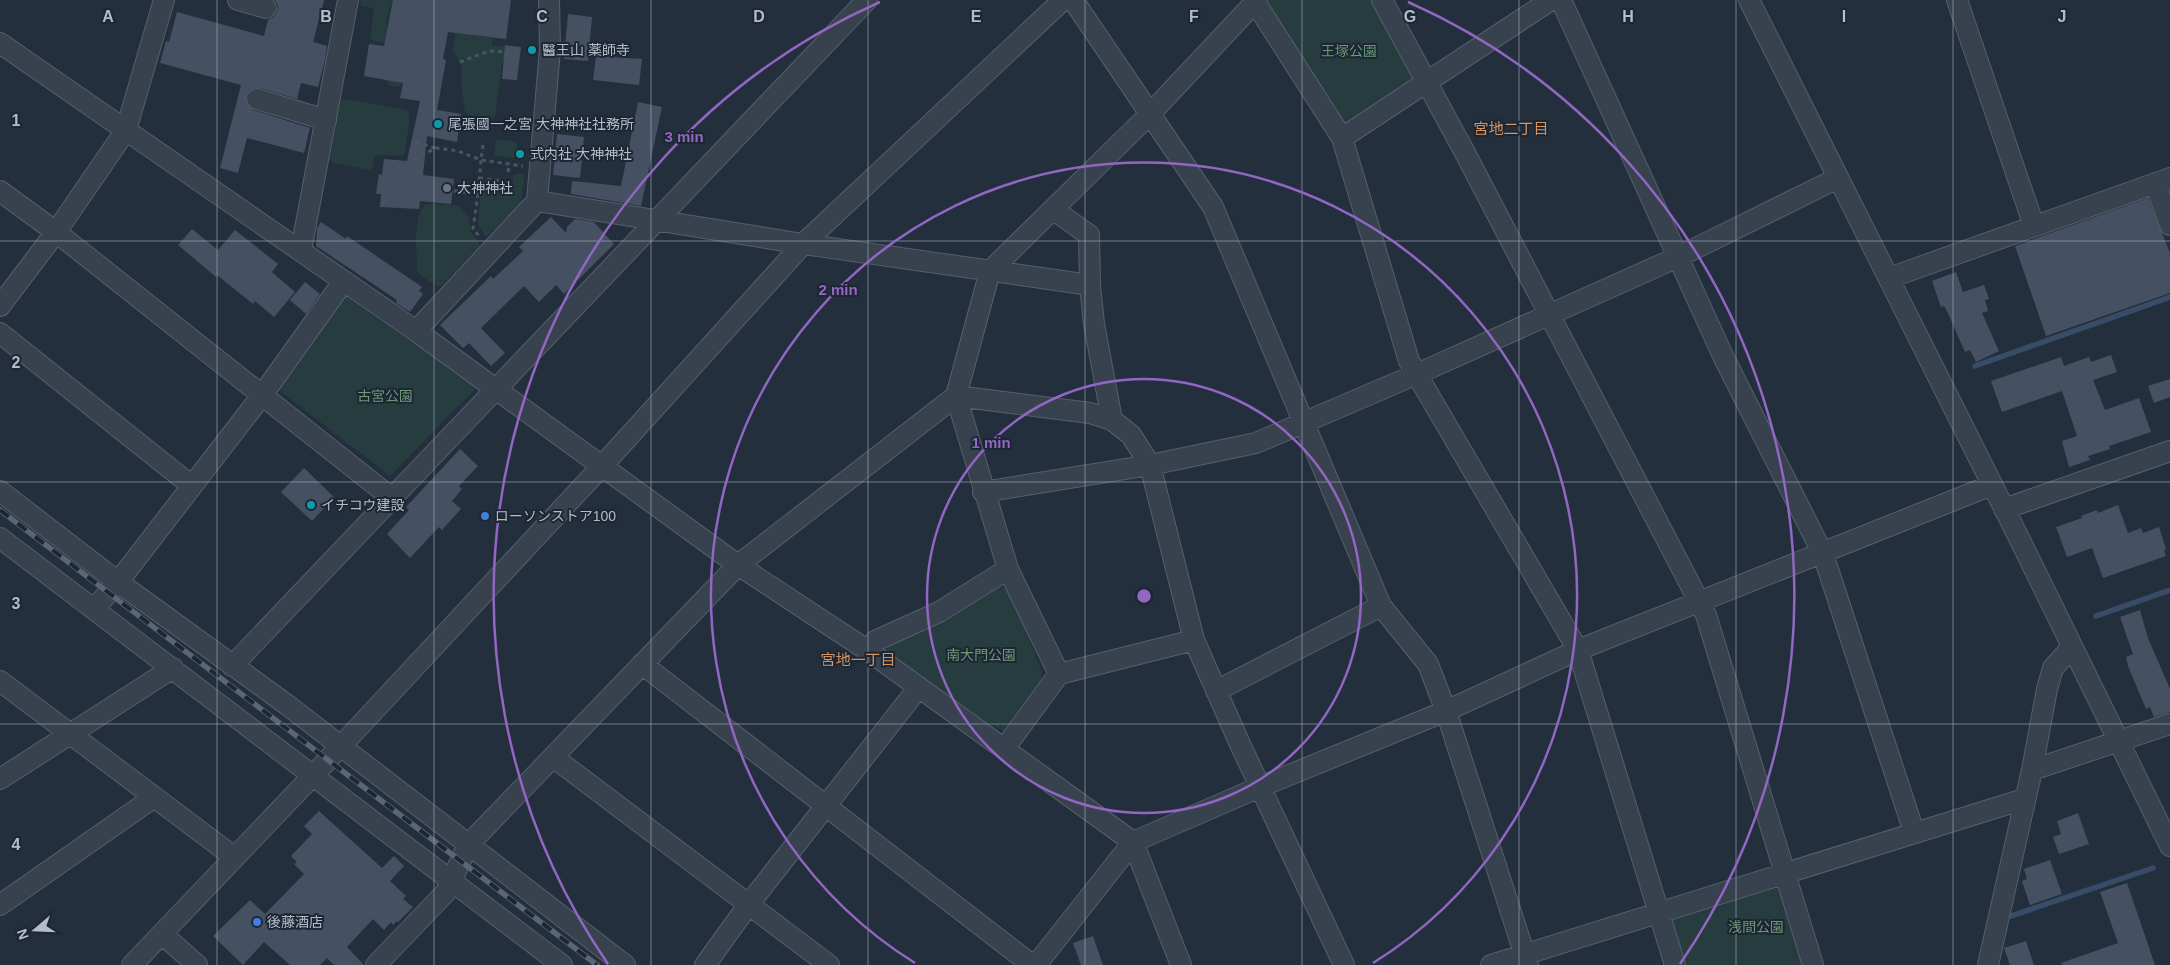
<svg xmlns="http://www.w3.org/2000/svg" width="2170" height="965" font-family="Helvetica,'Noto Sans JP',sans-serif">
<rect width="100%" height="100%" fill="#242f3e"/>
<path fill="#263c3f" d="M359 0H405L402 6 390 5 386 24 388 28 407 31 402 83 398 87 390 86 387 82 393 49 391 45 374 41 370 37 374 10 373 8 362 6Z
M1263 0H1376L1420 80 1343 130Z
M457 17 473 19 471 35 492 38V45L519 48 517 63 502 62 495 118 468 115 465 112 461 82 462 67 453 51Z
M346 99 407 110 410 116 405 152 401 156 375 155 373 166 370 170 333 163 330 159 339 102Z
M499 139 517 142V156L514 158 496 156 494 153 496 141Z
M514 174H523L524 178 521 204 486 237 478 225 481 182 483 181 512 186Z
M426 204 458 205 469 218 471 232 478 241 480 246 441 286 437 287 418 273 417 270C417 254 412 213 426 204Z
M344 295 477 387 390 476 275 387Z
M1001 587 1011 590 1042 673 1041 680 1003 731 986 722 887 651V643L993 589Z
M1782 880 1807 965H1680L1665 916Z"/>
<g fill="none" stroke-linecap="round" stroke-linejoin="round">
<path stroke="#394c67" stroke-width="5.5" d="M1975 366 2170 297
M2096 616 2170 590
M2011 916 2153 868"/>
</g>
<path fill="#455162" d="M275 0H324L313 42 327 46 325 60 318 87 301 83 297 99 260 88H254L249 91 246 96V102L253 110 310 128 304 153 247 138 238 173 220 168 241 85 160 63 166 41 169 42 177 12 264 36 268 20 274 17 277 12 278 6Z
M393 0H511L506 39 448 32 443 59 446 60 437 110 461 114 457 142 427 136 423 175 454 179 451 204 420 201 419 209 380 207 381 194H376L379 174 382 175 384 159 407 161 420 101 400 98 403 83 364 76 369 44 384 46Z
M568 14 592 17 588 61 564 59Z
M505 45 521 47 517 80 502 79Z
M596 56 642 59 639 85 593 80Z
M638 102 662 107 641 206 571 194 572 181 621 186Z
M557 134 584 137 580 178 553 175Z
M2148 198 2170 253V293L2046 336 2015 246Z
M551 217 566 233 567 227 575 219 594 222 614 244 564 294 556 285 539 302 524 286 481 328 505 353 491 366 469 343 463 348 440 325 491 276 493 279 523 251 519 247Z
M321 222 346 239 347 236 422 287 419 291 423 294 410 312 396 303 397 300 316 246 317 228Z
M192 229 218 250 235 230 278 264 272 272 295 292 274 317 255 301 253 304 217 275 216 277 178 245Z
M1956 272 1963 292 1984 285 1989 299 1985 300 1988 311 1982 313 1999 351 1976 362 1970 350 1965 352 1947 311 1944 306 1941 307 1932 281Z
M305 282 320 294 306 314 290 300Z
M2111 355 2117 372 2093 380 2105 410 2139 398 2151 432 2109 446 2110 449 2088 456 2090 460 2069 467 2062 441 2077 436 2062 391 2002 412 1991 381 2061 357 2064 366 2089 357 2091 362Z
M2170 379V397L2154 403 2148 386Z
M460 449 478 466 459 486 462 489 452 501 461 509 442 530 439 527 410 558 387 534 409 510 406 507Z
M304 468 334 497 312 521 281 492Z
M2118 505 2128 533 2141 528 2143 533 2159 527 2166 549 2164 550 2166 556 2103 578 2092 548 2067 557 2056 527 2082 518 2081 516 2097 510 2098 513Z
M2140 610 2148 638 2170 689V712L2154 717 2150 707 2146 709 2128 666 2126 657 2133 654 2120 617Z
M319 811 382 868 394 856 404 866 390 881 406 896 403 899 413 907 398 922 397 921 393 925 391 922 384 930 373 919 347 947 364 965H334L327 958 320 965H290L264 942 243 965 213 936 250 900 265 914 304 874 294 864 297 862 291 856 312 834 304 826Z
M2078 813 2089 844 2059 854 2053 837 2061 834 2057 821Z
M2050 860 2062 894 2030 905 2022 881 2027 879 2024 869Z
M2127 883 2155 965H2062L2061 963 2118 943 2100 892Z
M1093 936 1103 965H1081L1073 943Z
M2026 941 2034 965H2010L2004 948Z"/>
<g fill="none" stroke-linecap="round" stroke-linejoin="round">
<defs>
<path id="minor" d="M238 0 266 8
M1073 0 1213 207 1381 606 1428 664 1446 711 1528 965
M1382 0 1464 151 1706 615 1813 965
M1561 0 1723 356 1823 554 1914 832
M1749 0 2022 544 2170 846
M1957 0 2034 226
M1255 2 1342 138 1409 361 1578 650 1675 965
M0 43 416 331 738 565 870 652 1133 842 1260 787 1446 711 1578 650 1992 485
M257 99 326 120
M1342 138 1551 0
M2155 183 2170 225
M0 191 56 232 393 499
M537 201 803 244 1090 285
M1054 210 1089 235 1090 285 1094 324 1112 420
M301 250 348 0
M1889 278 2170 178
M0 306 56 232 126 130 164 0
M416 331 537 201 550 49 549 0
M0 333 192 486
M0 491 118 582 286 704 625 965
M983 492 1150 465 1256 443 1417 374 1678 257 1838 178
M2004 509 2170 451
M0 538 562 965
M94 609 118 582 263 394 343 282
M870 652 875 641 939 612 1008 569
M642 664 1032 965
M232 666 867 0
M1059 674 1008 569 956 396 1090 413 1112 420 1131 435 1150 465 1194 640 1239 742 1344 965
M0 681 234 857
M1216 691 1381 606
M1004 749 1059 674 1194 640
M553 757 829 965
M2032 770 2170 724
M0 779 173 668
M0 905 153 798
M162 934 197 965
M132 965 341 746 602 466 803 244 1063 0
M376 965 446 892 468 845 738 565 956 396 990 271 1150 114 1257 0
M705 965 749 904 919 687
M1036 965 1133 842 1181 965
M1491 965 2024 799
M1988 965 2032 770 2047 689 2053 668 2072 647"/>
</defs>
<use href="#minor" stroke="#565f6c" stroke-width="22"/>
<path stroke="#44595c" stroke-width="3" stroke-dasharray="4 4" stroke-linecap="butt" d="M460 62 489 51 520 53
M416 142 435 148
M483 145 481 160 523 166
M414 159 436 148 458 151 481 160 478 194
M508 172 509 164
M479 178 502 181
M454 191 478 194 473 229 480 237"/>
<use href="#minor" stroke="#38414e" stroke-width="20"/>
<defs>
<path id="rail" d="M0 510 597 965"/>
</defs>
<use href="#rail" stroke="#5a6575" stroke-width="5.5"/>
<use href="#rail" stroke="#1d2633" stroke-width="4" stroke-dasharray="11" stroke-linecap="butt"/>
</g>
<path fill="none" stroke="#b4bcc9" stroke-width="1" stroke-opacity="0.55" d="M217 0V965M434 0V965M651 0V965M868 0V965M1085 0V965M1302 0V965M1519 0V965M1736 0V965M1953 0V965M0 241H2170M0 482H2170M0 724H2170"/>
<g fill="none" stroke="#9266c3" stroke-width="2.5">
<circle cx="1144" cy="596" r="217"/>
<path d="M915 963A433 433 0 1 1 1373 963"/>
<path d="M608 964A650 650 0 0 1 880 2M1408 2A650 650 0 0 1 1680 964"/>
</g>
<g fill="#0f9aa8" stroke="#1d2633" stroke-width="2">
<circle cx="532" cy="50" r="5"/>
<circle cx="438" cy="124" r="5"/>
<circle cx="520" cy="154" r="5"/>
<circle cx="311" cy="505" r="5"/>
</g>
<circle fill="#6b7280" stroke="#1d2633" stroke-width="2" cx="447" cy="188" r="5"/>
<g fill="#3f7fe0" stroke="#1d2633" stroke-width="2">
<circle cx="485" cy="516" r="5"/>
<circle cx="257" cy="922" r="5"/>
</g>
<g text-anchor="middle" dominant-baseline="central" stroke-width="4" stroke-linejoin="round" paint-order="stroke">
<g font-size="14" fill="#b4bcc9" stroke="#1d2633" text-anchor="start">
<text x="542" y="50">醫王山 薬師寺</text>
<text x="448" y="124">尾張國一之宮 大神神社社務所</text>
<text x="530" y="154">式内社 大神神社</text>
<text x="457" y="188">大神神社</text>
<text x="321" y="505">イチコウ建設</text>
<text x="495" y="516">ローソンストア100</text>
<text x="267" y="922">後藤酒店</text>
</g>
<g font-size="14" fill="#6b9a76" stroke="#1d2633">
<text x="1349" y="51">王塚公園</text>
<text x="385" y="396">古宮公園</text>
<text x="981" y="655">南大門公園</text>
<text x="1756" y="927">浅間公園</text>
</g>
<g font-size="15" fill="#d59563" stroke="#1d2633">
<text x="1511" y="128">宮地二丁目</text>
<text x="858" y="659">宮地一丁目</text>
</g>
</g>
<g font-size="16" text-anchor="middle" font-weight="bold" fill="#b4bcc9" stroke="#1d2633" stroke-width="4" stroke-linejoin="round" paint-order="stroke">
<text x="108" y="22">A</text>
<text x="326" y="22">B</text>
<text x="542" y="22">C</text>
<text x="759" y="22">D</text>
<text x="976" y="22">E</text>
<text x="1194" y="22">F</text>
<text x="1410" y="22">G</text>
<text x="1628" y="22">H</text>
<text x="1844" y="22">I</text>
<text x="2062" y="22">J</text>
<text x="16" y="126">1</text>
<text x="16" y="368">2</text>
<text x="16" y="609">3</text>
<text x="16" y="850">4</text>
</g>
<circle cx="1144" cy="596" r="8" fill="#9266c3" stroke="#1d2633" stroke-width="2.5"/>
<g font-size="15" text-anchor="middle" font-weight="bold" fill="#9266c3" stroke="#1d2633" stroke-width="4" stroke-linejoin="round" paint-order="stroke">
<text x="684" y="142">3 min</text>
<text x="838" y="295">2 min</text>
<text x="991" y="448">1 min</text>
</g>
<g transform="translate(35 930) rotate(251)" stroke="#1d2633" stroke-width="4" paint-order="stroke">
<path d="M0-4L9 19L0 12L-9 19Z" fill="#b4bcc9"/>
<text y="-8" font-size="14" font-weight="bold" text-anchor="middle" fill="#b4bcc9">N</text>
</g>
</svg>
